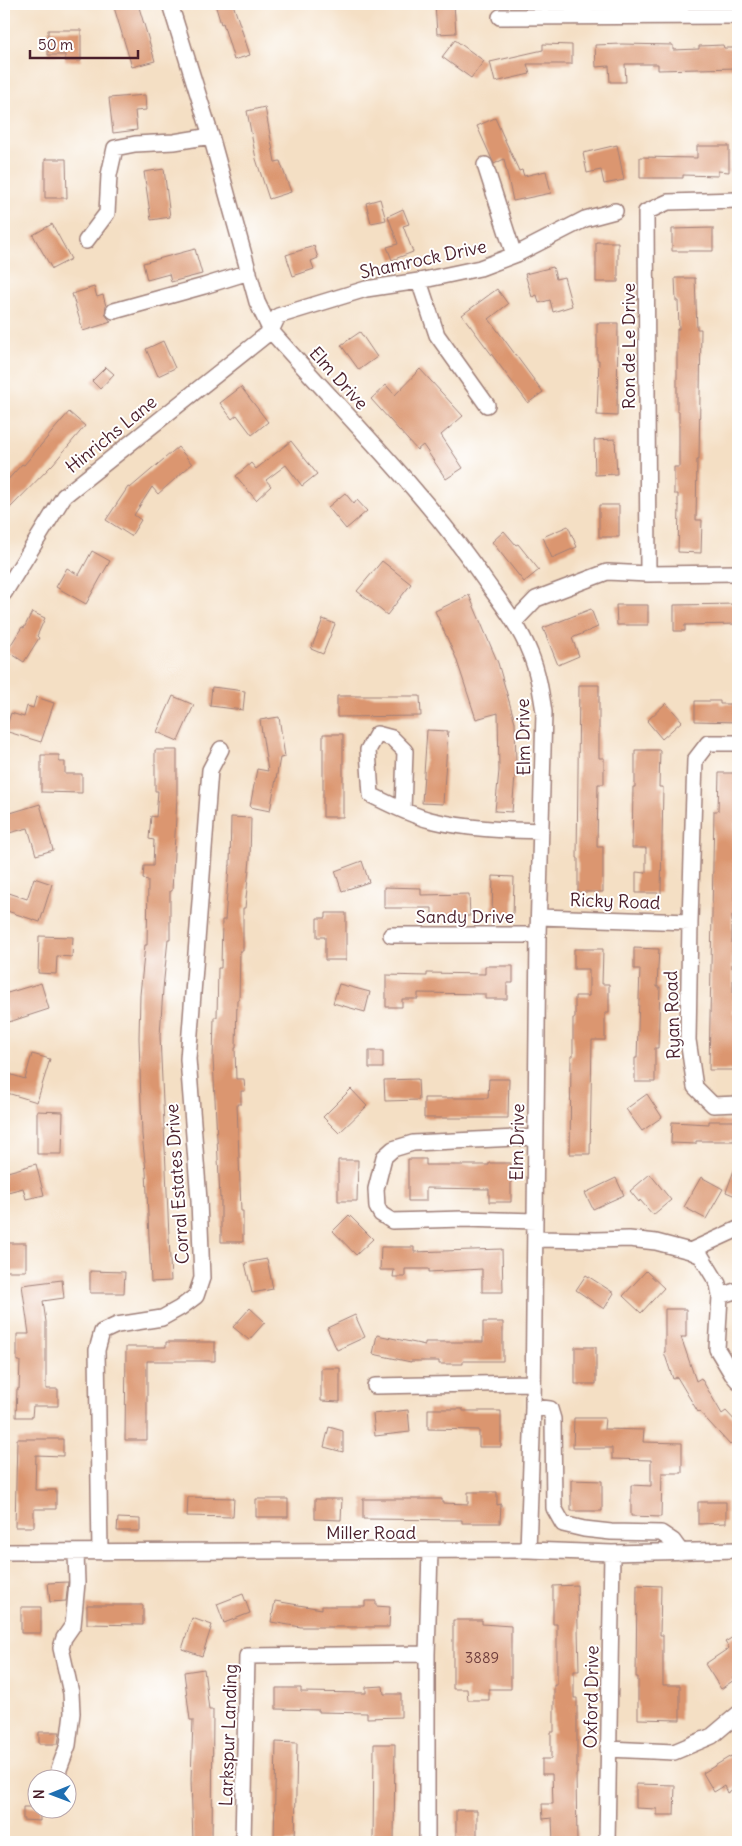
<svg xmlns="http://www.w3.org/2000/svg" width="742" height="1846" font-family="Delius,sans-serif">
<rect width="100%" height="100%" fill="#fff"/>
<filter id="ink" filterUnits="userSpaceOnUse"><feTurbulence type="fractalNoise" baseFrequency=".02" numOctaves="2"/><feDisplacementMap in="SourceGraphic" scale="10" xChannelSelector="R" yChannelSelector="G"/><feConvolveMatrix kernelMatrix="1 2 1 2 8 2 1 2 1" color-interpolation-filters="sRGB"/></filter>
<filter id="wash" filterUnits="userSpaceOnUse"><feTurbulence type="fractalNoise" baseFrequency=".0096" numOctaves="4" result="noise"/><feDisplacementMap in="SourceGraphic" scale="20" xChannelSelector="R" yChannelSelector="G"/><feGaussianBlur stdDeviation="1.12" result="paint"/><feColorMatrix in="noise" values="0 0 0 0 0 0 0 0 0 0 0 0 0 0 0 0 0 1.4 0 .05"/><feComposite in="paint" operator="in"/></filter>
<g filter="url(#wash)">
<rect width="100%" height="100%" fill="#f4dfc4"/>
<g id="blocks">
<path fill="#db9670" d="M113 4H138L155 61 132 67Z
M215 4H233L250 55 234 60 223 23 221 24Z
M435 4H454L456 33 437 34Z
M48 30H81V61H65V55H48Z
M455 40 484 61 471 78 442 57Z
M543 44 572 45V64H527L530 74 495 82 490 62 543 50Z
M622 44 673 45V50L699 49V46L723 45 724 48H738V68L658 70V64H625L626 82H610L609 66 596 67 595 45Z
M145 95 146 110 135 111 137 130 113 133 109 98Z
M265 107 275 162 280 161 291 192 269 199 256 159 247 111Z
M495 118 519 171 522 170 524 176 546 171 551 193 513 201 504 159 494 164 477 126Z
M617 145 624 180 604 184 601 170 587 173 583 153Z
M697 146H729V172L718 171V176L683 175V178H640V157L697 158Z
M45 159H66L67 198H45Z
M164 169 170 217 151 220 144 172Z
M380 199 386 220 371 223 366 203Z
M403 209 409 224 403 226 413 252 392 260 387 247 398 244 388 216Z
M52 224 71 259 52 269 33 235Z
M713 228V251H672V229Z
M596 242H618V282H596Z
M314 246 318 258 311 261 314 269 293 276 286 255Z
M195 249 202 274 171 282 169 274 147 280 143 263Z
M553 267 556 279 564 277 572 306 553 312 550 300 539 303 537 295 532 297 525 274Z
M675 278H695L697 329H701L699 460H697L696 520H702L701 553 678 552 679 506H678V494H674V467H679V411H677V329H679L678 301H676Z
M94 287 97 297 103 295 106 306 105 314 111 322 83 331 72 294Z
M497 289 508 304 489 319 543 392 528 403 462 315Z
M597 323H618L617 416 597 415 599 360H597Z
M360 332 377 357 359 370 341 345Z
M163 341 175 368 158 376 146 349Z
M106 367 114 374 100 389 92 381Z
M420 369 463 416 441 435 463 468 446 479 423 445 417 450 371 399 386 385 395 395Z
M241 387 268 422 252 435 237 415 232 419 220 403Z
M69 412 85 426 53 464 10 508 4 502V484L22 464 24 465Z
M615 439 617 474 595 475 594 440Z
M291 441 317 474 302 486 286 465 266 480 271 486 256 500 236 476 251 463 256 469Z
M178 447 192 464 158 494 152 487 134 515 141 520 131 536 106 520 128 487 130 488Z
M345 493 354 504 357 500 367 511 346 529 328 507Z
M599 505H619V537H599Z
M568 526 577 547 552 558 543 537Z
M504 531 516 545 518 544 539 570 524 582 492 542Z
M92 551 110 561 86 604 56 587 67 568 79 575Z
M382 561 411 584 387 615 357 591Z
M469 595 498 663 515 722 516 764 512 812 495 811 499 771 498 713 476 719 456 658 435 611Z
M738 604V624L685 625V631H674V605Z
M616 605H648V625H617Z
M591 609 598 627 572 638 579 656 558 665 543 628Z
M32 612 45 618 37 636 39 638 24 662 7 651 22 627 24 628Z
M323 619 335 624 323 654 311 649Z
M579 685H599V758H604V784H598L597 847H603V892H578V858H577Z
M212 687 245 691 243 710 210 706Z
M173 696 194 705 178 741 157 732Z
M337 696H420L421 716 337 717Z
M36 697 54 703 41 742 5 731 11 713 24 717 27 706 33 708Z
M695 701H720V704H738V722L695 721Z
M666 703 682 721 662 739 647 721Z
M279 717 285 757 280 758 270 811 250 807 257 769 268 771 260 720Z
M427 730 448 731 443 804 422 803Z
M323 734H343V817H323Z
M155 750H177V797L172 891H170V939H168L163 989 160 1036 171 1281 151 1282 146 1171 142 1135 139 1038 140 995 145 945H147L148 880 143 879 144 866H153L154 840 149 839 151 816 156 817 158 791H155Z
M635 750H660L659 787H663L661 893H636V872L646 873V848H632L633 787H635Z
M41 755H59V762H65V774H82V793L41 792Z
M719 773H738V822H735L734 900H738V915H732V968H733V1013H738V1070H709L714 811H718Z
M40 804 53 850 36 855 28 828 9 833 4 815Z
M231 817 251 818 250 859 245 908H243V951H240L239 1000H237L236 1048H235L236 1079H244L245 1091H241V1104H237L241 1211H243V1242H221V1197L220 1198 213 1059 214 1017H217L218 968H221L222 920H225L229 866H230Z
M362 861 369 882 342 891 335 871Z
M493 876 514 877 513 916H492Z
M34 878 52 884 40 922 4 910 9 893 27 899Z
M384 887 421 888V895L469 894 470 916H432V908H384Z
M326 913H346V960H325V937H317V918H326Z
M39 936 73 937 72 957 57 956 56 974 38 973Z
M634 948 659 949 657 987H660L658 1048H655V1082H635V1058H637L640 969H634Z
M574 949H603L602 984H609V1013H605V1040H592L590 1154H570L571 1056H573V1018H575V996H589V969H574Z
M485 966H513V983H507V999H485V994L418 993V999H402V1007H386V975L427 976V973L485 974Z
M41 983 49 1009 9 1022 4 1004V994Z
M339 984 370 992 365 1012 333 1003Z
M369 1051H383V1068H369Z
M32 1054 50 1059 37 1102 4 1092V1082L6 1073 25 1079Z
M418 1079 419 1100 385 1101 384 1080Z
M489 1079H509L508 1118H424V1098H488Z
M351 1089 367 1106 339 1133 323 1117Z
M647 1094 662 1117 642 1131 626 1109Z
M37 1111 63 1112 62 1154H37Z
M709 1121H735L734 1141H696V1144L671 1143 672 1122 709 1124Z
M408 1159H426V1165H489V1163H511V1202H489V1189L426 1188V1201H408Z
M338 1160H358L357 1201H338Z
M737 1162H738V1197L726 1192Z
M36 1164 44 1195 26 1199 23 1188 4 1193V1173Z
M650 1174 671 1200 653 1215 640 1200 639 1202 630 1191Z
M701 1177 723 1189 706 1219 684 1207Z
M616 1178 624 1195 593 1209 585 1193Z
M349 1215 373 1239 356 1255 333 1231Z
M4 1243H26V1271H4Z
M381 1247H414V1252L502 1249 503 1292H482V1269L429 1272V1269H405V1277H393L394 1270H380Z
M267 1259 273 1289 252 1293 245 1263Z
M90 1271 125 1272 124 1293H90Z
M646 1271 664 1288 641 1313 623 1296Z
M586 1275 614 1293 604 1309 576 1290Z
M62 1280 64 1298 43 1301 46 1322V1389H58V1406H33L32 1417H16L17 1389H19L20 1361H17V1334H29L22 1285Z
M250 1308 265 1322 249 1340 233 1327Z
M665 1309H686V1337H681L696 1381 701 1378 722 1414 726 1411 738 1424V1437L730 1445 699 1411 698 1412 677 1377 673 1379 664 1352H665Z
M355 1315 365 1337 337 1350 327 1328Z
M483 1322H503V1361H463V1364H439V1361H411V1362L373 1354 377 1335 425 1345V1342H483Z
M166 1342H215V1361H147V1440H125L126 1347H166Z
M575 1347H596V1384H575Z
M321 1368H340V1402L321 1401Z
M428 1409H463V1411H501V1447H479V1430L428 1429Z
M408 1410 410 1432 375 1436 373 1414Z
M574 1418H605L604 1429 644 1430 643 1442 682 1443V1473H662L661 1517 631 1516V1485L651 1486V1460L612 1459V1448H573Z
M329 1427 343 1431V1452L324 1447Z
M17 1439H63V1456L36 1455 35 1490H56V1509H34V1527H15Z
M571 1480 602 1481V1511H571Z
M468 1492H497V1505L501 1504 500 1523H462V1520L363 1519V1499H442V1503L468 1504Z
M188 1497 234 1498 233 1517 187 1516Z
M256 1499H288V1517H256Z
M315 1499H342L341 1520 315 1519Z
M698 1502H726V1523L698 1524Z
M118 1518 140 1519V1531H117Z
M68 1582 66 1601 50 1602 48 1583Z
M577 1585 579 1671H574V1698H577V1774H576L577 1842H553L552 1818 543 1819 542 1804H553L552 1774H542V1759H551V1732H554V1685H557V1624H553V1586Z
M637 1585 661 1586 660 1635H663V1685H680V1720L638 1719V1677H636Z
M243 1594 250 1613 224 1623 217 1604Z
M275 1601 322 1609V1606H365V1601H376V1606L390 1607 389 1627H301L271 1622Z
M87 1605H143V1625L87 1624Z
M21 1607H41V1633H21Z
M192 1618 212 1625 202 1656 182 1649Z
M453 1620H482V1624L511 1626V1689H489V1700H468L467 1689H453Z
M738 1634V1673L732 1677 734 1680 721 1689 705 1664 729 1648 725 1642Z
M204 1669 209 1710H213L212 1842H193L191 1779 193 1720H190L184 1672Z
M383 1686 384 1694H401V1717L367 1718V1713L319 1712V1710L276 1709V1688H301V1692L366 1693V1687Z
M39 1732H60L58 1744H39Z
M276 1742 297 1743 295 1842H274Z
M374 1744H395L394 1842H373Z
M731 1756 738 1769V1786L727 1793 724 1786 714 1792 703 1773Z
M636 1784 675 1785 674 1815H657V1809L636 1808Z
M23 1807H38V1808H40V1821L23 1820Z
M456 1810H477V1838H456Z"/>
</g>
</g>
<g filter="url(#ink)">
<use href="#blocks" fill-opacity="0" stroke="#9f7f78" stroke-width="1"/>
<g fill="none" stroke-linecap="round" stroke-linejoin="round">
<defs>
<path id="minor" d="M170 4 211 136 257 302 271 331C343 413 424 491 486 582 502 604 520 627 530 653 538 672 541 692 544 712L538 935 533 1407 528 1550
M500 17 738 16
M485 165 514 255
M86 241 107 213 109 175 115 148 135 144 174 142 211 136
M419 281 437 335 487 405
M114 311 204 286 249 272
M648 574 646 212 668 202 738 200
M4 593 64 496 271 331 278 316 366 289 419 281 480 268 517 254 585 219 615 211
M514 622 536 599 607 572 648 574 738 573
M738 743H708L695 760 690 922 688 1040 695 1087 713 1105 738 1104
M403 810 405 751 392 738 377 734 368 750 371 795C389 804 410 815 430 820 466 829 505 830 541 831
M539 917 690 922
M391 935H538
M535 1221 463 1219 392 1221 381 1214 377 1207 376 1189 384 1157 393 1149 413 1143 535 1137
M535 1239 596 1240 629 1239 656 1242 690 1251 701 1256 718 1284 720 1296 717 1349 732 1374 738 1381
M690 1251 738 1229
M720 1296 738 1290
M375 1386 532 1383
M533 1407 550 1409 553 1419 554 1508 563 1524 584 1529 611 1532 661 1533 673 1541 681 1552
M4 1552 528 1550 612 1553 738 1550
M100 1552 97 1350 102 1332 117 1325 162 1318 180 1308 196 1296 202 1278 199 1200 188 1059 210 770 221 749
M608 1749 674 1752 712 1736 738 1714
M58 1778 59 1769 68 1745 72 1713 71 1693 61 1648 64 1638 73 1625 77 1583 76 1553
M243 1842 247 1656 427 1654
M427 1842V1654L430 1551
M607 1842 612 1553"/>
</defs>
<use href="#minor" stroke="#9f7f78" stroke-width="18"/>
<use href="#minor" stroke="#fff" stroke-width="15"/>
</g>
</g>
<g text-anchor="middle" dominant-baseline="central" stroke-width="4" stroke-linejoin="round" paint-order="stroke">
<g font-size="15" fill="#6e3d3c">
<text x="482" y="1657">3889</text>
</g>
<g font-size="18" fill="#4a1f2b" stroke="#fff">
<text transform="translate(423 259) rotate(-12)">Shamrock Drive</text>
<text transform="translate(628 346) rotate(-90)">Ron de Le Drive</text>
<text transform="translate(339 378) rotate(48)">Elm Drive</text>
<text transform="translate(111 434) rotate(-39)">Hinrichs Lane</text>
<text transform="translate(523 737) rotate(-91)">Elm Drive</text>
<text transform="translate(615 901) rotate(2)">Ricky Road</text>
<text x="465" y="916">Sandy Drive</text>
<text transform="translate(672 1015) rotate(-92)">Ryan Road</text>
<text transform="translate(517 1142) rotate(-89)">Elm Drive</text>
<text transform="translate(177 1184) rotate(-94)">Corral Estates Drive</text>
<text x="371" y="1532">Miller Road</text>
<text transform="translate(591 1697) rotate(-89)">Oxford Drive</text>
<text transform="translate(228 1735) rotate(-88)">Larkspur Landing</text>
</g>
</g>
<rect width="742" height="1846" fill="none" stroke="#fff" stroke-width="20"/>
<g transform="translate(52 1794) rotate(269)"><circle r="24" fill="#ffffff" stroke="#b7a5aa"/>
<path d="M0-4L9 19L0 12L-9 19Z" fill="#1f6fb2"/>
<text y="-8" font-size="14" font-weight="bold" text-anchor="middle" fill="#4a1f2b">N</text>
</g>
<path d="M30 50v8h108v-8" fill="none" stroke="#4a1f2b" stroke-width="2.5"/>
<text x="38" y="50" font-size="15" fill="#4a1f2b" stroke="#ffffff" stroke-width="4" paint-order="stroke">50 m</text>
</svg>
